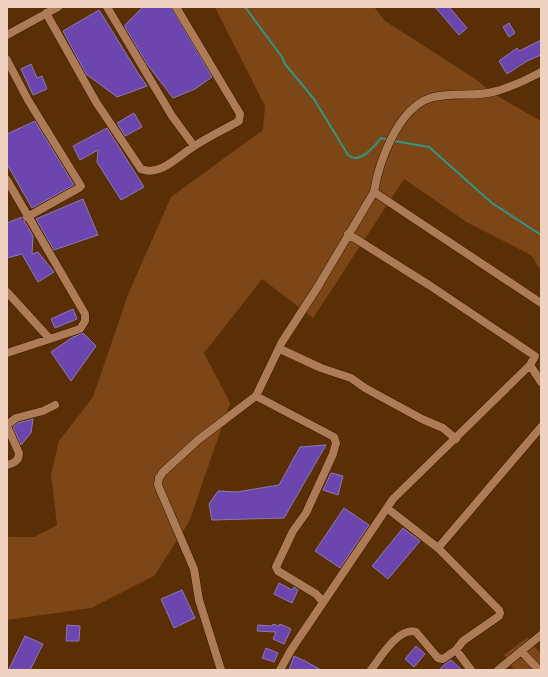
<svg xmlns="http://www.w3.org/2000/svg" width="548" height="677" font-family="Montserrat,sans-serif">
<rect width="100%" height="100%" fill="#5b2f05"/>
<path fill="#7c4617" d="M215 7H374L385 21 477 80 492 93 541 121V271L531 255 468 223 404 179 313 318 262 279 204 353 230 403 189 522 154 576 91 608 7 620V537H34L57 525 51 474 59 441 93 397 129 292 171 197 263 130 265 106Z
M528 637 541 655V670H514L504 655Z"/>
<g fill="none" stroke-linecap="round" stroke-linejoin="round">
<path stroke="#319784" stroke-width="2" d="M245 7 282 57 285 64 314 99 348 155C359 165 374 147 381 138L389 140
M394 141 429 147 492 203 541 235"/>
</g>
<path fill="#6d45af" stroke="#8b7bb1" d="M143 7H171L212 77 195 89 173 98 147 64 125 27V25Z
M435 7H449L467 28 459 35Z
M99 10 138 73 147 86 117 97 86 74 63 31Z
M509 23 515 33 509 37 503 27Z
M541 40V55L527 61 507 74 499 61 517 48 519 51Z
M31 64 37 78 42 76 47 89 33 95 21 69Z
M134 113 142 127 125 136 117 123Z
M35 121 74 185 32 208 7 164V134Z
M107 128 144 187 121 200 97 162 98 150 80 160 73 146Z
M83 199 98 235 54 250 36 219Z
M22 217 33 236 32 254 38 252 54 272 38 282 22 254 7 258V223Z
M73 309 77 319 55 328 51 319Z
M83 333 96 346 71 381 51 352 73 337Z
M33 419 31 433 21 445 13 427 18 423Z
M326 445 284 518 212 520 209 504 218 491 237 492 279 485 300 447Z
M331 473 343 476 338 495 323 490Z
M344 508 369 525 340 568 315 551Z
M403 528 420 541 388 579 372 566Z
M279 583 292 590 294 587 298 590 292 603 274 594Z
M182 590 195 618 174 628 161 599Z
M273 624 279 626 280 624 291 629 284 644 273 639 276 632 257 631 258 625 272 626Z
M67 625 80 626 79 641H66Z
M25 636 43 644 30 670H12L9 669Z
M416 646 425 654 414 667 405 659Z
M266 648 278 653 274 662 262 658Z
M294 656 305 661 321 670H289Z
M451 660 462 670H439L445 664Z"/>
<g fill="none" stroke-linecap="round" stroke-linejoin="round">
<defs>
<path id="minor" d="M107 7 172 116 194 146
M46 13 96 102 141 169C161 177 180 154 196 145 210 136 225 129 239 121L240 114 176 7
M7 35 58 7
M7 60 28 100 81 186 79 188 27 217
M7 180 85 314V321L80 329 7 353
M374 192 541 303
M7 292 49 338
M280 349 321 368 351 378 365 388 422 419 443 428 456 439
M530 365 541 382
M256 396 334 437 336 443 333 454 306 513 293 531 276 567 278 571 316 594 323 602
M7 425 16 418 43 411 55 405
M7 426 19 453C19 461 14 463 7 465
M438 548 541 427
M456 650 471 670
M521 651 539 670
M221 670 199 600 194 569 158 485 159 478 163 472 198 440 256 396 282 342 317 288 374 192C379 161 398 109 430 98 450 92 473 97 493 92 510 88 526 80 541 72
M280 670 291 650 393 499 530 365 535 356 429 285 348 234
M371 670C380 658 399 626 416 632L438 658 443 659 456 650 463 641 499 616 500 613 499 610 438 548 387 508
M498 670 541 635"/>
</defs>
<use href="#minor" stroke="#3a1900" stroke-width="9"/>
<use href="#minor" stroke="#ad7b55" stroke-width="8"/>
</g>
<rect width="548" height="677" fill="none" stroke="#efd3c0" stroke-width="16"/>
</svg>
